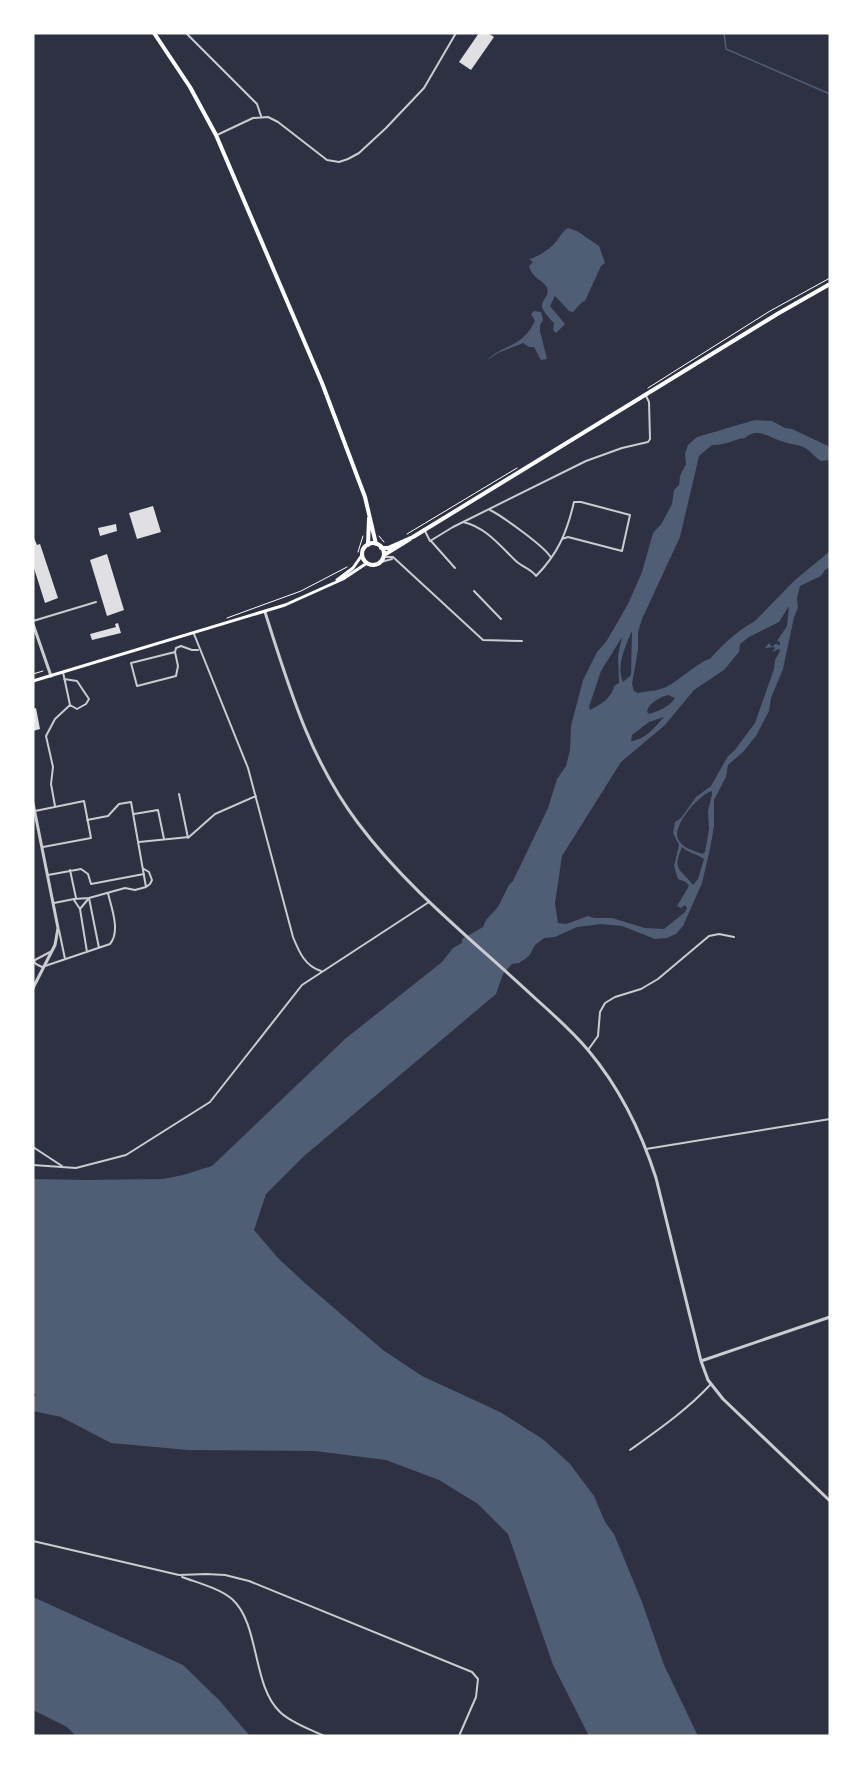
<svg xmlns="http://www.w3.org/2000/svg" width="863" height="1769" font-family="'Titillium Web',sans-serif">
<rect width="100%" height="100%" fill="#2d3142"/>
<path fill="#4f5d75" fill-rule="evenodd" d="M568 228 577 231 599 246 605 263 601 266 585 301 582 302 573 312 569 311 555 296 550 306 565 324 556 333 553 330 554 323C550 319 544 313 542 307 541 299 550 297 547 288 544 280 533 280 529 266L533 262 529 259C536 258 550 249 555 243 560 238 561 232 568 228Z
M534 311 541 312 543 320 540 325V331L547 359 541 360 534 347H529L523 343 498 353 486 361C504 343 521 349 535 321L531 314Z
M755 420 772 421 785 428 792 429 830 447V460L821 461C816 458 812 453 807 449 799 444 793 445 784 442 771 439 757 426 745 438 734 439 724 446 712 445L699 456 680 537 642 619 638 632V650L632 684 634 691 638 693C647 691 658 691 666 687 679 681 699 661 710 659 725 642 745 623 768 616L782 598 789 593 794 581 830 551V567L825 570 821 576 800 586 797 598 798 608 794 617 783 669 771 698 769 711 756 736 743 752 728 765 726 777 714 800V826L710 849 702 883 683 926 676 934 667 938 655 939 622 926 601 924 577 927 555 937 544 938 535 945 529 956 519 963 512 964 503 974 496 994 303 1157 266 1194 254 1230 278 1258 306 1284 383 1350 422 1376 500 1412 544 1440 570 1464 594 1496 605 1522 614 1534 642 1602 664 1665 698 1736H589L553 1665 508 1534 478 1504 439 1480 386 1460 315 1451 188 1450 111 1443 61 1417 33 1411V1397L36 1396 33 1390V1179L84 1180 163 1179 183 1175 212 1166 345 1039 442 962 453 948 462 943V939L483 927 486 920 498 907 509 885 513 881 548 808 557 779 566 766 570 750 571 726 583 680 597 652 606 642 628 604 642 572 653 533 662 523 672 504 674 490 679 485 680 476 686 464 685 454 688 445 697 437ZM789 606 787 626 777 641 780 642V645L775 644 772 647 769 643 765 648 774 647 775 648 772 652 779 649 780 651 775 660 774 669 755 723 734 751 728 756 711 786 696 797 681 818 675 822 673 833 679 845 674 866 678 879 686 882 689 886 677 906 681 908 685 905 687 908 685 912 664 929 645 928 612 918H594L588 916 566 924 558 923 555 903 562 856 621 762 665 725 694 690 724 670 739 652 740 644 749 637 779 622ZM632 631 631 675 623 682C616 667 625 646 632 631ZM622 637 618 656 619 683 614 686C612 698 600 705 590 710L589 707 601 671ZM668 695 675 698C669 707 659 711 649 714L647 712C648 703 660 697 668 695ZM664 717C655 727 645 740 631 741L632 735 649 722ZM712 791V795L708 811 709 829 705 852 702 854C695 851 682 848 678 839 672 826 699 794 712 791ZM682 847C688 853 697 854 704 859L698 879 693 885C680 868 672 871 682 847Z
M33 1597 183 1665 219 1700 250 1736H76L67 1727 33 1710Z"/>
<g fill="none" stroke-linecap="round" stroke-linejoin="round">
<path stroke="#4f5d75" stroke-width="1.5" d="M724 33 726 49 830 94"/>
<path stroke="#4f5d75" stroke-width="7" d="M757 624 795 585"/>
</g>
<path fill="#e0e0e3" d="M479 33H488L494 37 471 70 459 62Z
M153 506 161 532 137 539 129 513Z
M116 524 117 531 100 536 98 528Z
M33 536 37 545 40 544 58 598 45 603 33 565Z
M107 554 124 610 107 616 90 560Z
M118 623 121 633 92 640 90 634 116 627 115 624Z
M36 708 40 729 33 731V709Z"/>
<g fill="none" stroke-linecap="round" stroke-linejoin="round">
<path stroke="#fff" stroke-width="1" d="M648 388 770 311 830 278
M407 534 517 468
M379 536 384 542
M358 552 363 536
M227 618 301 591 347 567
M33 674 43 671"/>
<path stroke="#caccd0" stroke-width="2" d="M186 33 257 104 261 116
M217 135 253 118 268 117 278 122 327 160 339 162 348 159 359 153 386 128 424 88 456 33
M490 510C502 516 547 548 551 558
M463 522C486 527 501 547 517 562 523 567 532 570 536 576 558 554 567 532 574 502H581L630 515 622 551 568 537 562 539
M424 529 430 541 453 527 586 461 622 448 648 442 650 439 649 402 646 396
M431 541 455 568
M383 557H393L483 640 522 641
M381 562 392 559
M474 591 501 619
M33 621 96 602
M194 634 248 768 293 937C299 952 305 966 321 971
M175 652 178 666 176 676 137 686 131 663 175 652 176 648 181 646 192 650H198
M64 679 77 681 89 699 86 704 77 709 70 705
M179 794 188 838
M55 806 51 784 53 767 46 736 55 719 70 705 63 672
M35 811 84 801 91 838 43 847
M134 814 158 810 164 839
M139 842 189 837 215 814 256 796
M144 869 149 872 152 880 150 884 146 887
M70 870 76 898
M48 875 81 869 88 874 91 884 144 874
M74 900 80 909 87 952
M54 903 74 899 89 898 125 888 135 890 146 887 131 802 119 804 108 816 87 820
M80 909 89 898 99 948
M59 930 65 959
M33 960 36 964 42 967 110 944C121 931 111 907 108 893
M33 961 52 951
M588 1050 598 1036 600 1012 605 1003 615 997 641 989 658 979 709 936 719 934 734 937
M33 1147 62 1166
M646 1149 830 1119
M33 1165 76 1168 126 1155 210 1102 302 985 429 902
M630 1450C658 1430 687 1410 711 1384
M33 1541 179 1575 206 1574 225 1575 249 1581 472 1672 478 1679 476 1697 459 1736
M182 1577C198 1583 219 1588 232 1599 260 1624 252 1686 280 1712 291 1723 310 1729 324 1736"/>
<path stroke="#caccd0" stroke-width="3" d="M265 612C289 687 309 758 358 823 408 890 475 942 536 999 554 1015 572 1031 588 1050 619 1087 641 1131 656 1178L701 1361 708 1380 723 1399 830 1501
M33 624 51 676
M33 803 58 928 55 945 33 988
M701 1361 830 1317"/>
<path stroke="#fff" stroke-width="3" d="M337 580 353 568 362 555
M33 681 285 605 343 579 367 563"/>
<path stroke="#fff" stroke-width="4" d="M154 33 190 87 216 135 322 383 365 497 376 544
M362 554a11 11 0 1 1 22 0a11 11 0 1 1-22 0Z
M368 545 369 518
M381 548H388L413 537 779 313 830 284
M384 555 410 539"/>
</g>
<rect width="863" height="1769" fill="none" stroke="#ffffff" stroke-width="69"/>
</svg>
